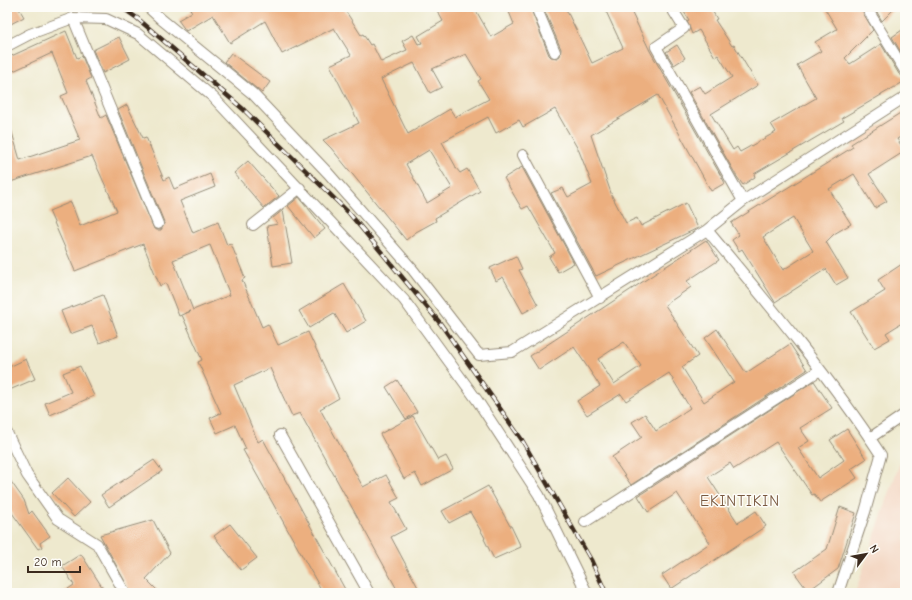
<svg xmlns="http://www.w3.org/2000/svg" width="912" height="600" font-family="'Comic Neue',sans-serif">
<rect width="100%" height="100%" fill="#fdfcf7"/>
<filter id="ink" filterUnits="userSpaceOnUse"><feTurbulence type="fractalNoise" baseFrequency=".025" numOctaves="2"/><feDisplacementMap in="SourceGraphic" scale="8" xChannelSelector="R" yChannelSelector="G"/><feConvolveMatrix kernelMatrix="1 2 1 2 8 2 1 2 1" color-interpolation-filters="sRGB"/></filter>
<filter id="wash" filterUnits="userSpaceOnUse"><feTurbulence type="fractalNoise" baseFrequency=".012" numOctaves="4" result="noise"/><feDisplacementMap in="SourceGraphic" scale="16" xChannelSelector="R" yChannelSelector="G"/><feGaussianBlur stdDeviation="0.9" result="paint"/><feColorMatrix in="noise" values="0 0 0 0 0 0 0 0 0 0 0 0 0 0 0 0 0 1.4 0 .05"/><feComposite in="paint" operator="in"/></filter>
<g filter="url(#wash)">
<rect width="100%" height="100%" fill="#eee9ce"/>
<path fill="#f3d4bf" d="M905 448V593H855Z"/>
<g id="blocks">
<path fill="#ecaf7f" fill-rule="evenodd" d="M7 7H18L24 17 7 26Z
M189 7H343L361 35 363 34 370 45 372 44 381 62 407 50 402 41 413 35 418 44 422 43 418 36 443 21 435 7H474L491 37 514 24 507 7H530L549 55 551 57 557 58 560 56 561 49 543 7H565L592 63 623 48 604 7H629L650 51 725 183 711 191 658 95 591 135 612 196 626 223 637 218 641 226 686 203 698 228 596 276 551 193 563 188 568 197 592 184 579 151 555 109 523 127 519 120 496 133 488 117 442 142 456 167 455 168H456L460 173 467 169 480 191 435 218 436 221 416 232 406 240 331 148 323 140 359 123 330 65 351 55 334 28 282 54 265 21 230 43 213 15 186 31 178 20 192 12ZM466 54 481 79 478 81 489 99 455 117 450 109 408 134 381 79 414 63 430 93 442 87 432 69ZM429 150 452 188 427 203 406 164Z
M681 7H710L717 19 715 20 732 46 734 45 758 85 711 114 733 150 737 147 740 152 776 132 771 124 816 98 797 65 821 51 815 42 837 29 824 7H860L873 30 845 58 850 64 881 44 899 74 905 77V81L842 118 844 121 754 174 755 177 743 185 737 177 689 92 700 86 705 94 732 77 718 55 715 57 699 30 692 34 687 21 689 20Z
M874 7H896L882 21Z
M905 28V59L892 37Z
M66 31 77 58 82 56 91 78 86 81 101 118 106 115 154 229 157 230H161L164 225V222L118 110 127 105 143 138 146 137 164 180 169 177 174 189 210 174 215 187 180 201 193 233 218 222 227 245 231 244 245 278 242 280 262 327 268 324 278 345 308 332 339 398 320 409 363 487 386 475 399 498 391 502 406 529 391 537 421 593H399L300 413 292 416 270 368 234 385 258 442 263 439 347 593H323L243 450 246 449 235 425 217 433 210 418 221 413 198 362 202 360 182 315 191 311 179 316 166 283 160 286 143 244 75 271 49 211 71 202 80 226 117 211 92 156 7 183V130L11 129 20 160 80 140 61 96 68 93 52 53 7 74V58ZM210 245 230 295 193 310 173 260Z
M119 37 130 59 103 73 93 50Z
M677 45 685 58 674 65 666 52Z
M231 53 270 82 262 93 224 62Z
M905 110V134L897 139 905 151 869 174 887 201 875 208 854 174 829 189 851 224 834 234 826 242 848 278 836 285 826 269 775 302 742 249 739 251 732 240 739 235 731 223 853 147 851 144ZM793 218 813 251 783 270 763 237Z
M248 161 279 196 264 208 234 173Z
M522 167 574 263 558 272 549 257 555 253 528 206 522 209 504 178Z
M299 197 325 229 314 238 288 206Z
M283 210 292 263 273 266 267 226 278 224 273 218Z
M706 240 719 260 687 281 691 287 665 305 698 356 682 367 704 402 734 382 705 338 717 329 746 373 790 344 807 370 631 485 612 457 642 437 632 422 645 414 656 431 690 408 669 373 626 401 621 394 587 415 577 401 600 386 574 347 539 370 530 356ZM624 342 641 366 614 384 598 359Z
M516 256 522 269 519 270 538 305 523 313 503 277 496 281 490 268Z
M905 262V321L886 333 890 339 874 348 851 312 885 291 878 280Z
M344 284 366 321 346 333 334 313 309 328 299 311Z
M103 295 118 336 99 343 92 326 70 334 61 311Z
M26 359 35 379 7 391V368Z
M80 366 94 396 50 415 45 403 71 392 63 373Z
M397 380 417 412 406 419 386 387Z
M814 381 832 408 800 428 809 441 798 448 818 478 844 460 830 440 847 429 866 459 851 469 857 478 820 502 814 494 812 495 776 442 734 469 730 463 708 477 738 523 756 511 766 526 671 589 662 575 710 543 677 493 648 512 638 496Z
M413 416 438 460 446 456 453 469 422 486 415 473 404 479 380 434Z
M154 460 162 471 109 507 101 495Z
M7 476 24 500 29 514 32 511 50 536 40 543 42 547 38 549 7 506Z
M68 478 90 502 74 517 52 493Z
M488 486 510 526H511L521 547 494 559 484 539 485 538 470 512 449 523 442 511Z
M840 507 856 513 838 569 808 591 794 572 827 549Z
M153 520 170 553 146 579 160 593H131L100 535Z
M230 524 257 558 241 570 214 536Z
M81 554 106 593H62L74 585 62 566Z"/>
</g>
</g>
<g filter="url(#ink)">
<use href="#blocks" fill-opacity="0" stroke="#948a76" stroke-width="1"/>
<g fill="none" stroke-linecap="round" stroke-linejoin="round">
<defs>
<path id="lane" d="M148 7 161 19 253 94 328 173 413 270 479 355 512 352 707 230
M536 7 555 52
M671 7 684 28 656 47 743 201
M866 7 905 71
M73 18 158 224
M7 46 30 34 73 18 106 19 138 34 213 97 404 300 477 400 539 495 587 593
M523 155 600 298
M253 225 300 188
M7 433 27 475 58 519 97 544 125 593
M280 435 369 593
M870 438 905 414
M585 522 820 370
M838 593 865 512 881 455C830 377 767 302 707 230L743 201 905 97"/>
</defs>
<use href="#lane" stroke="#948a76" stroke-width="12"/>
<use href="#lane" stroke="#fff" stroke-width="10"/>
<defs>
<path id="rail" d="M121 7 137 18 243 109 349 213 440 323 522 440 591 560 606 593"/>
</defs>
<use href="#rail" stroke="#3b2a1e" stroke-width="4.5"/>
<use href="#rail" stroke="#fdfcf7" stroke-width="3" stroke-dasharray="9" stroke-linecap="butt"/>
</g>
</g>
<g text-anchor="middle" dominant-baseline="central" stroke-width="3" stroke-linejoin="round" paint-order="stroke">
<g font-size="15" letter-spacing="1" fill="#795940" stroke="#fdfcf7">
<text x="740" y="501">EKINTIKIN</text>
</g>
</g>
<rect width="912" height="600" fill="none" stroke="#fdfcf7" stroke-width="24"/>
<g transform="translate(866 554) rotate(58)" stroke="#fdfcf7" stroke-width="3" paint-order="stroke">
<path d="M0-3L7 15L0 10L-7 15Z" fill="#3b2a1e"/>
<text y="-6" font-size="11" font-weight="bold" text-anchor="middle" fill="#3b2a1e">N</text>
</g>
<path d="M28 566v6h52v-6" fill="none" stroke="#3b2a1e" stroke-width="2"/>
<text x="34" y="566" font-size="12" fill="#3b2a1e" stroke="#fdfcf7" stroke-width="3" paint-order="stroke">20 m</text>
</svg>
